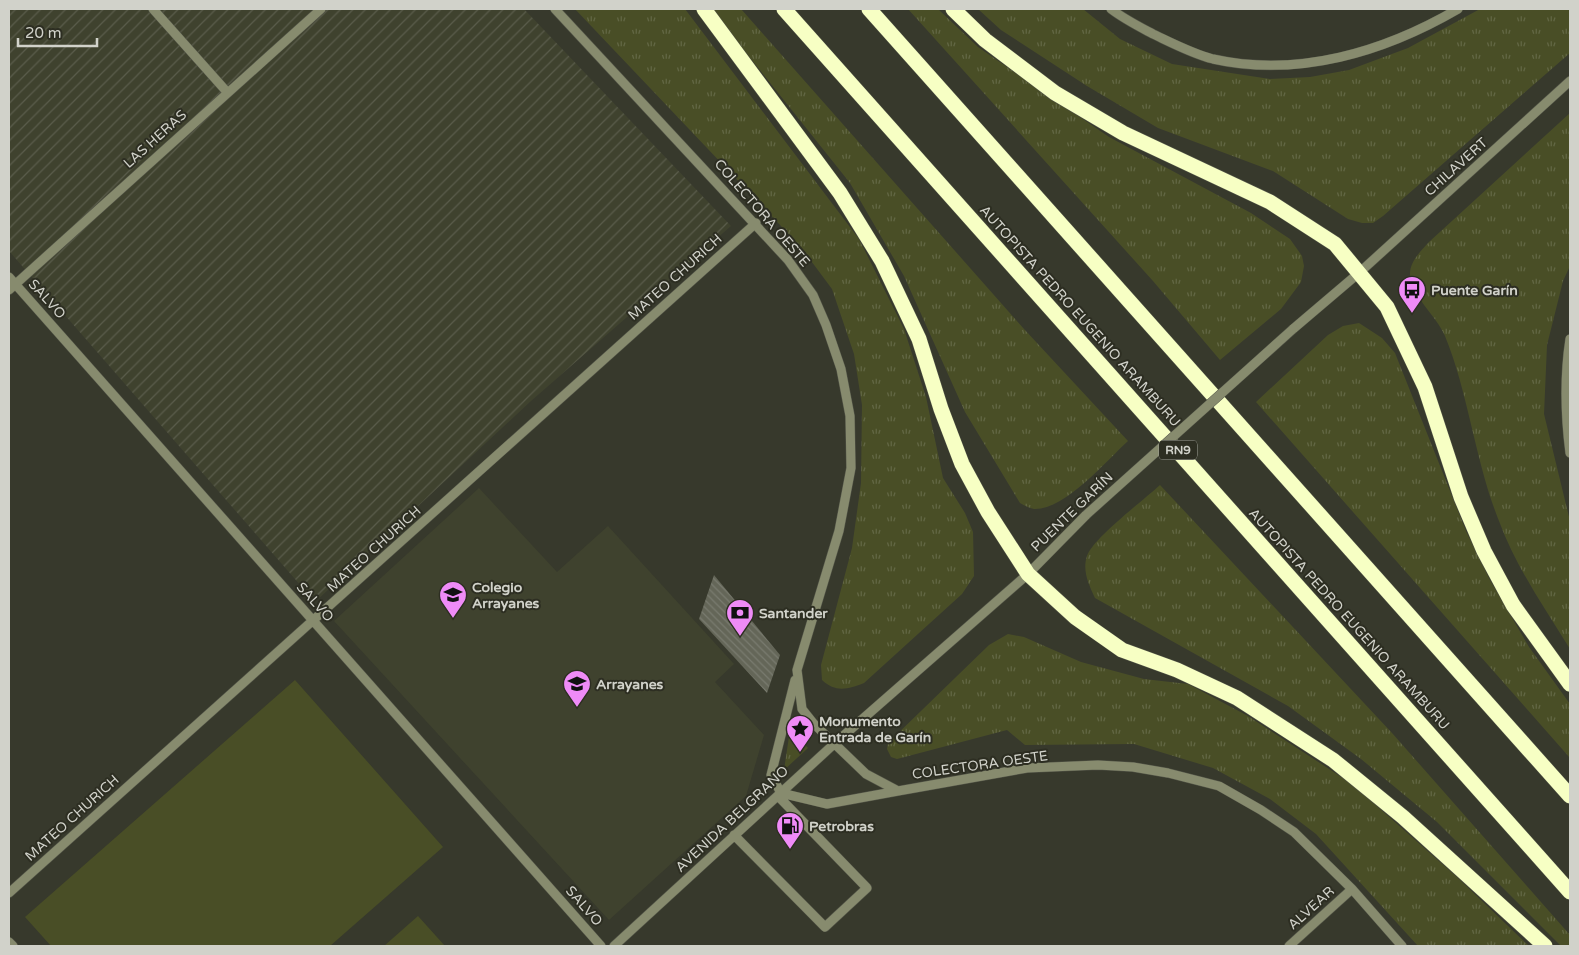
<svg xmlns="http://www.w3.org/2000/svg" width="1579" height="955" font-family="'Varela Round',sans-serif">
<defs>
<pattern id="industrial-furrows" width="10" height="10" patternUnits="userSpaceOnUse" patternTransform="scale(1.25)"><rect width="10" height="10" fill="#3f422e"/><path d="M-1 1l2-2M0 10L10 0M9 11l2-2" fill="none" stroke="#5a5c4b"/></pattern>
<pattern id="grass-tufts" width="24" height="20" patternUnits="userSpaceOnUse" patternTransform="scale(1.25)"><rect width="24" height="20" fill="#494e26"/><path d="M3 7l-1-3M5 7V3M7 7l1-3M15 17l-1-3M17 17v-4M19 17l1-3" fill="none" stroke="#626744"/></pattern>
<pattern id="building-back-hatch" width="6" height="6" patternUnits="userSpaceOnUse" patternTransform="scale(1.25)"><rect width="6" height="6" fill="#646658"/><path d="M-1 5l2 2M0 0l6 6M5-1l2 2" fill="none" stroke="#797b6f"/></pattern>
</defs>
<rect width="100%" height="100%" fill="#37392c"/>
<path fill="#3f422e" d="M479 488 557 572 608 526 734 664 715 682 764 735 746 796 609 920 334 621Z"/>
<path fill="url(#industrial-furrows)" d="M9 9H524L731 226 531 401 315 602 9 251Z"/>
<path fill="url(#grass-tufts)" d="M575 9H685L859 239 904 329 926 397 943 478 965 513 973 532 974 576 962 594 864 683C848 689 836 693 822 680L821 665 852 548 861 483 862 405 854 354 832 289 800 246Z
M711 9H741L1024 329 1128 441C1106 461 1065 510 1034 509 1029 508 1024 505 1020 503L965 412 904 276 850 183Z
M908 9H938L978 47 1109 137 1251 213 1290 239 1302 256 1304 266 1301 282 1281 309 1220 360 1153 281Z
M978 9H1083L1120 39 1172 64 1270 79 1310 77 1349 70 1408 48 1480 9H1570V53L1383 216 1373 223H1362L1348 219 1273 171 1158 128 1087 86 1001 30Z
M1570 113V266L1563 281 1547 345 1544 414 1570 521V649C1544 607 1516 567 1499 521 1475 461 1469 395 1445 336 1436 315 1411 296 1410 274 1410 261 1421 251 1429 242Z
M1359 323 1382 338 1395 353 1466 531 1490 580 1529 647 1570 704V758L1256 402 1328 335 1343 326Z
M1160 485 1392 733 1570 935V946H1561L1437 822 1361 759 1288 706 1095 598C1089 585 1082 571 1087 556 1093 538 1144 500 1160 485Z
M1008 634 1024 637 1081 662 1144 679 1188 684 1248 716 1352 784 1457 877 1529 946H1418L1316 834 1270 799 1213 768 1134 744 1025 745 1007 730 897 759 891 757 887 749 888 743 989 645Z
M790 730 808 748 784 770Z"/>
<path fill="#494e26" d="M295 680 443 847 330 946H51L25 917Z
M418 916 445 946H384Z"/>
<path fill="url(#building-back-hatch)" d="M714 575 780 655 767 693 699 619Z"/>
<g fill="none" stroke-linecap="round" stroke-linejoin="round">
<defs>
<path id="minor" d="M153 9 227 92
M555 9 788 260 813 295 826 325 841 369 850 416 851 468 839 531 797 670 802 709 814 724 866 774 898 791 1027 768 1098 765 1133 767 1168 773 1219 786 1261 810 1294 832 1352 889 1402 946
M1111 9C1124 19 1138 26 1153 34 1172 43 1193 54 1213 59 1298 78 1384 52 1458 9
M9 277 601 946
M9 290 321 9
M1293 329 1360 272 1570 81
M1570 339C1564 378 1565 414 1570 453
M795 680 771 775 781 793 827 804 898 791
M734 835 825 927 867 888 778 796
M9 893 756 223
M9 942 13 946
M614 946 834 744 1028 574 1086 515
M1289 946 1352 889"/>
<path id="highway" d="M704 9 840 193 882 261 919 339 941 409 962 464 988 512 1028 574 1075 617 1122 650 1177 670 1237 698 1333 760 1403 817 1545 946
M784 9 1570 892
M869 9 1570 796
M953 9 985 40 1055 93 1123 133 1270 202 1335 244 1387 307 1425 387 1461 497 1484 551 1513 605 1570 684"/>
</defs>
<use href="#minor" stroke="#535548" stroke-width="10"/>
<use href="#highway" stroke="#535548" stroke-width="16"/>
<use href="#minor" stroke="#878b6e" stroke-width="9"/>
<use href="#highway" stroke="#f7ffc4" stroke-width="15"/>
<defs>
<path id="minor-bridge" d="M1086 515 1293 329"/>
</defs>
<use href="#minor-bridge" stroke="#535548" stroke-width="10" stroke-linecap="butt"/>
<use href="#minor-bridge" stroke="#878b6e" stroke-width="9"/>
</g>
<defs>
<symbol id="bus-pin" viewBox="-11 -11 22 30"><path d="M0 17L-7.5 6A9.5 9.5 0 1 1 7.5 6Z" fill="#ef8bf7" stroke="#2d2e22"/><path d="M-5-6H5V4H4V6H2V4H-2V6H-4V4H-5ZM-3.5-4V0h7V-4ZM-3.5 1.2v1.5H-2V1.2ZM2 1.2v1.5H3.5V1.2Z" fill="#111"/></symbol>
<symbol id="school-pin" viewBox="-11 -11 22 30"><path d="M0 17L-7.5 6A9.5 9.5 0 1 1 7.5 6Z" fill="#ef8bf7" stroke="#2d2e22"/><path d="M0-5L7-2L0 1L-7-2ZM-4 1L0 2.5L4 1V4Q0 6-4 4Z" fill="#111"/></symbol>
<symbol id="bank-pin" viewBox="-11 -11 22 30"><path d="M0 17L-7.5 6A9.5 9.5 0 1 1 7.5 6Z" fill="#ef8bf7" stroke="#2d2e22"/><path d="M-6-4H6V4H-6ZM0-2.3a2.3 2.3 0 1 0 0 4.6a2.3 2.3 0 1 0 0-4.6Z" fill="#111"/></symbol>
<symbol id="sight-pin" viewBox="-11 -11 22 30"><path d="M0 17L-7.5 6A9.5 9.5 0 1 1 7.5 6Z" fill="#ef8bf7" stroke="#2d2e22"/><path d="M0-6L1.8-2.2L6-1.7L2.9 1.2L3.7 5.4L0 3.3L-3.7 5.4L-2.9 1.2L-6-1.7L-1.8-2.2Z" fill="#111"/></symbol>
<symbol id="fuel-pin" viewBox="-11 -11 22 30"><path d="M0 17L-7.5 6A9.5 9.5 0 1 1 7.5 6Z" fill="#ef8bf7" stroke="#2d2e22"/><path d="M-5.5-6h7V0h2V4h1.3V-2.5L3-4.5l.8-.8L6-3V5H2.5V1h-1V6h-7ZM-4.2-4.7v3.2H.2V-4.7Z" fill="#111"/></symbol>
</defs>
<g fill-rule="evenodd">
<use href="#bus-pin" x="1396" y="274" width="32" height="43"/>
<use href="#school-pin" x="437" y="579" width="32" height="43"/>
<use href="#bank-pin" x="724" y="597" width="32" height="43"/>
<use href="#school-pin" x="561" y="668" width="32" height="43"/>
<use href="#sight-pin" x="784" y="713" width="32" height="43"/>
<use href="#fuel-pin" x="774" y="810" width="32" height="43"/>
</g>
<g text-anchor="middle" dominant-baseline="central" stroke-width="4" stroke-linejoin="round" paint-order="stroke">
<rect fill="#2d2e22" stroke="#a0a198" stroke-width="1" x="1159" y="440.5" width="38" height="19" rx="4"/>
<g font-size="12" font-weight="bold" fill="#d1d2ca">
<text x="1178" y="450">RN9</text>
</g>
<g font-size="14" fill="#d1d2ca" stroke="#2d2e22">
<text transform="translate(155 139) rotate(-42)">LAS HERAS</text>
<text transform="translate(1456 167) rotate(-42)">CHILAVERT</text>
<text transform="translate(762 213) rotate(49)">COLECTORA OESTE</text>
<text transform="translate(675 277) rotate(-42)">MATEO CHURICH</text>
<text transform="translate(47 299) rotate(48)">SALVO</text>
<text transform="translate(1080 316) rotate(48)">AUTOPISTA PEDRO EUGENIO ARAMBURU</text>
<text transform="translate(1072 512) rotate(-44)">PUENTE GARÍN</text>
<text transform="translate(374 549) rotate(-42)">MATEO CHURICH</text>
<text transform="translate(315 602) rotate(48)">SALVO</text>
<text transform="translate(1349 619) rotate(48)">AUTOPISTA PEDRO EUGENIO ARAMBURU</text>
<text transform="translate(980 765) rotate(-8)">COLECTORA OESTE</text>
<text transform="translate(72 818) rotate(-42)">MATEO CHURICH</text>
<text transform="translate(732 819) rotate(-43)">AVENIDA BELGRANO</text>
<text transform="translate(584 906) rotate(49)">SALVO</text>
<text transform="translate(1311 908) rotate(-42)">ALVEAR</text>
</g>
<g font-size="14" font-weight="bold" fill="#d1d2ca" stroke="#2d2e22" text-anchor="start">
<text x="1431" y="290">Puente Garín</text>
<text x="472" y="587">Colegio<tspan x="472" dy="16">Arrayanes</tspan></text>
<text x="759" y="613">Santander</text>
<text x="596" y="684">Arrayanes</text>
<text x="819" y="721">Monumento<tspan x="819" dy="16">Entrada de Garín</tspan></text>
<text x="809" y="826">Petrobras</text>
</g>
</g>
<rect width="1579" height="955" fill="none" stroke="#d1d2ca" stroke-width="20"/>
<path d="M18 38v8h79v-8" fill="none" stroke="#d1d2ca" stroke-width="2.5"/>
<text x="25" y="38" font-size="15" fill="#d1d2ca" stroke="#2d2e22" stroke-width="4" paint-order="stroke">20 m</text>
</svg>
